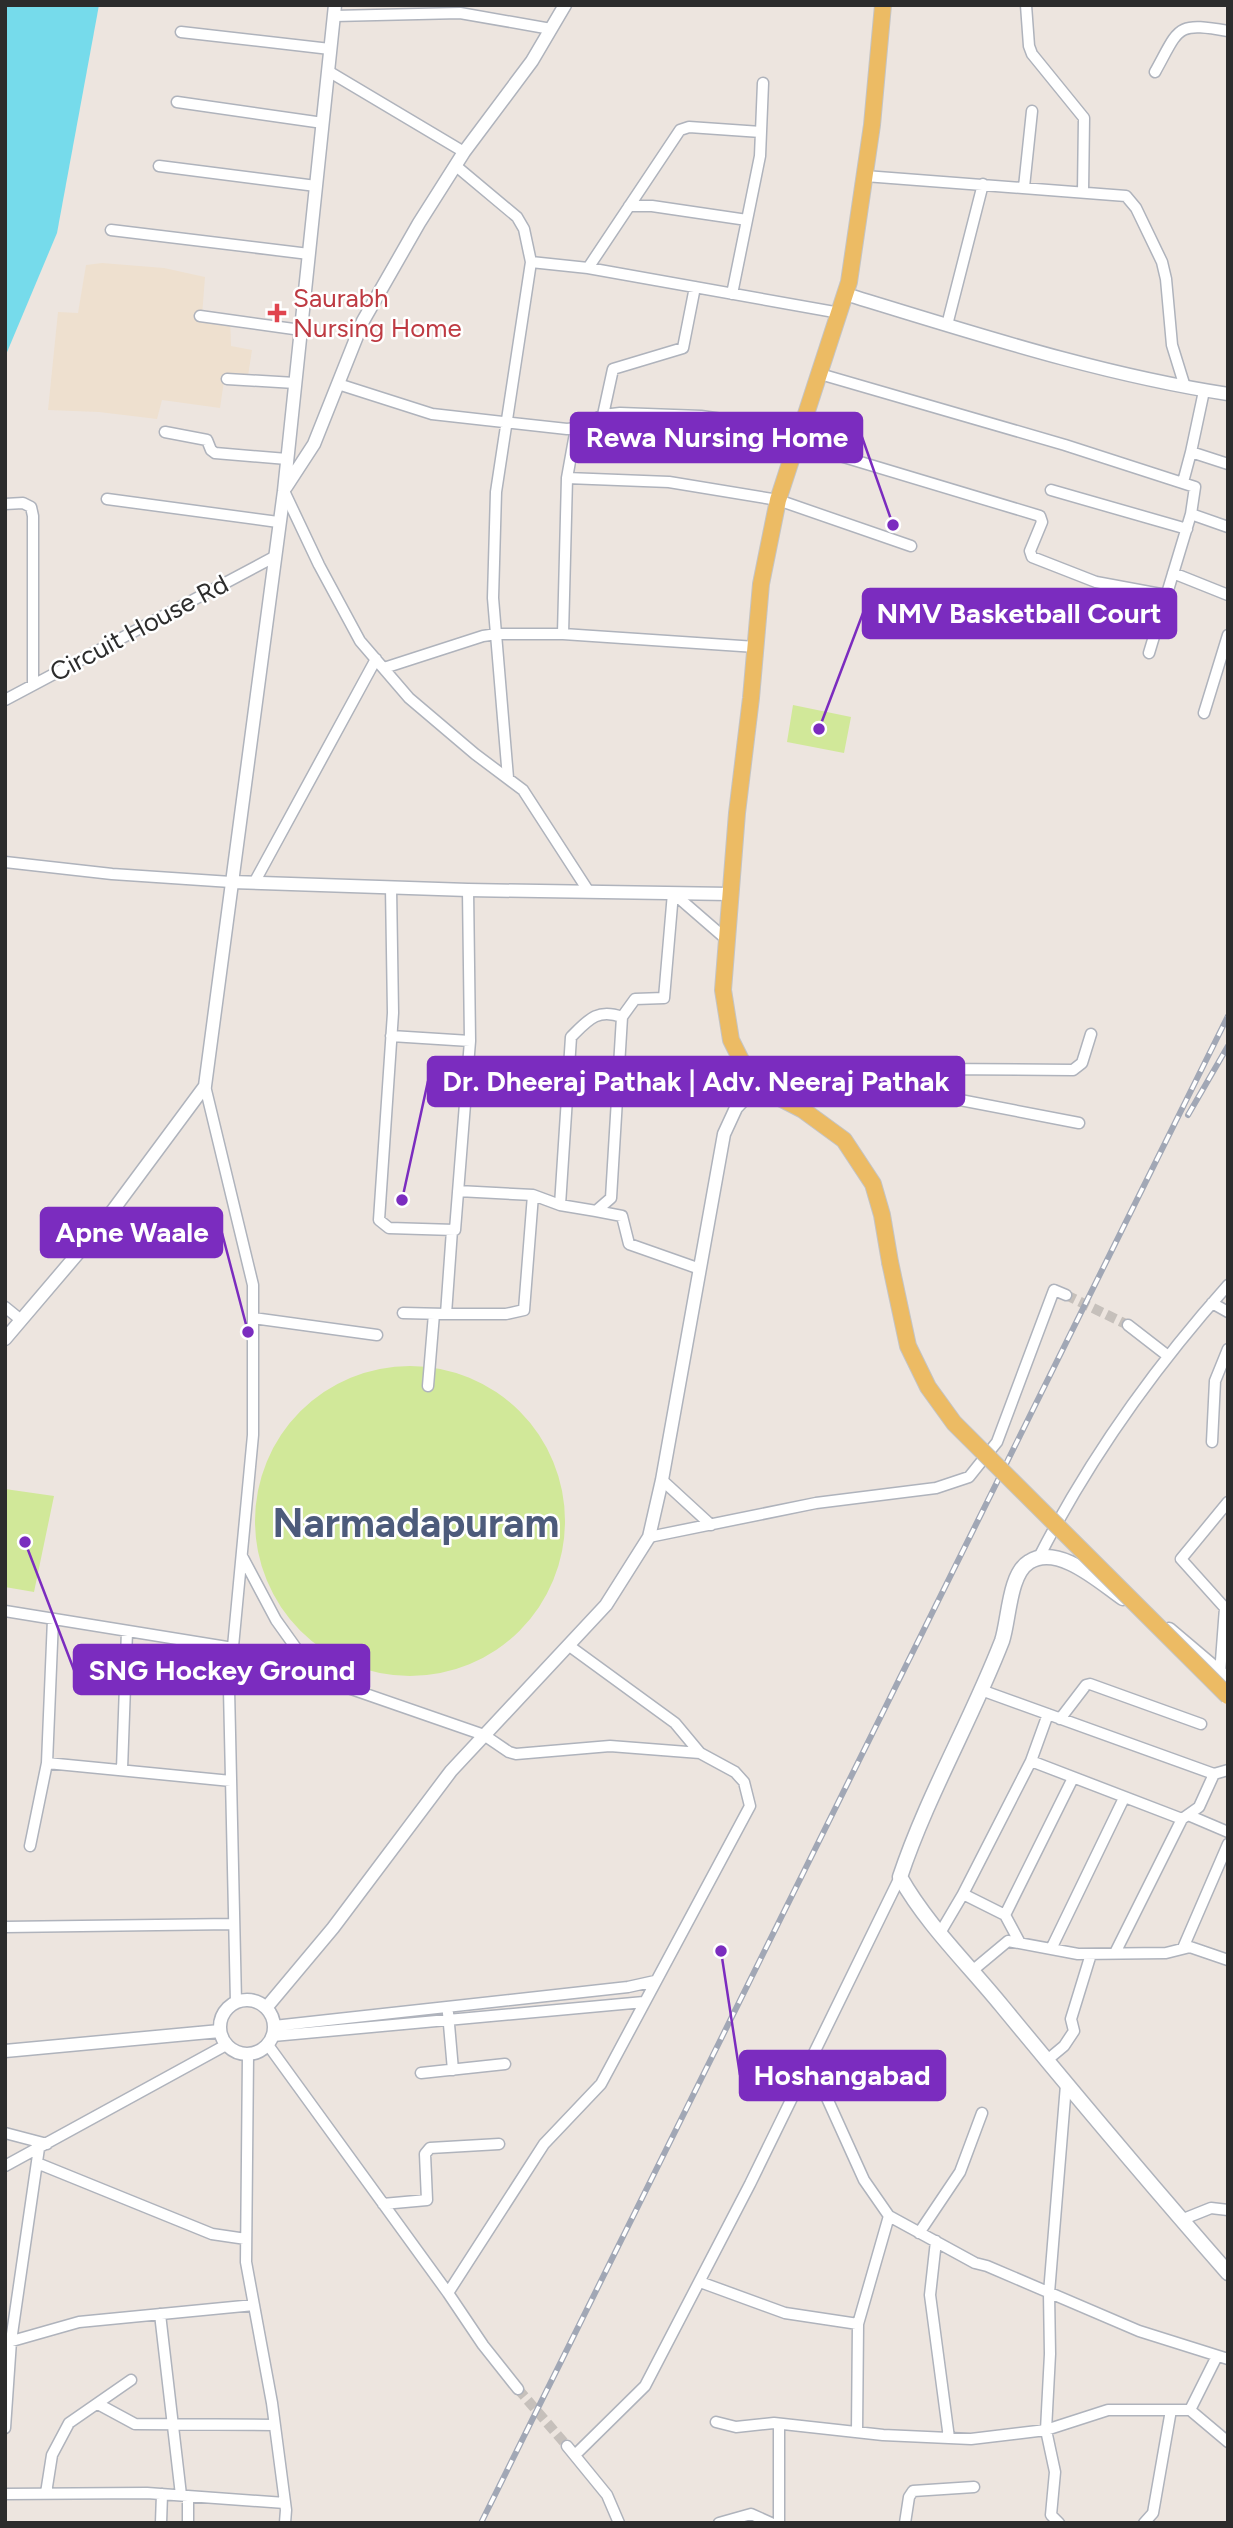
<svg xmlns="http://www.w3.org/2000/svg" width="1233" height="2528" font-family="Figtree,sans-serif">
<rect width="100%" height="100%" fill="#ede5df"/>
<path fill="#eee0cf" d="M102 263 164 268 205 277 202 316 230 315 231 346 252 350 248 376 225 374 220 408 162 400 157 419 99 412 48 410 58 312 78 313 86 265Z"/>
<path fill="#d1e899" d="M793 705 851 717 844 753 787 742Z
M255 1521a155 155 0 1 1 310 0a155 155 0 1 1-310 0Z
M5 1489 54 1496 34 1592 5 1587Z"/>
<path fill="#76dbeb" d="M5 5H99L57 233 5 357Z"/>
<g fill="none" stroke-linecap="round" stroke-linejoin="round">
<path stroke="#c6c0bb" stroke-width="10" stroke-dasharray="10 5" stroke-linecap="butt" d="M1066 1295 1128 1325
M518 2389 567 2446"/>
<defs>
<path id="minor" d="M1026 5 1029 46 1032 54 1084 118 1083 192
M334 16 460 13 551 29
M181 32 330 49
M328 71 464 152
M1155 72C1180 27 1175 22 1228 31
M177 102 323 123
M159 166 316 186
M456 166 517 217 524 229 531 262 496 492 493 598 508 778
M865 176 1126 196 1136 208 1162 262 1166 279 1172 345 1185 387
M1024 187 1032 111
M629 206H652L747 220
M111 230 309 254
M531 262 588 268 840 313
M588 268 680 130 689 127 761 132
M732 294 760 156 763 83
M200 316 301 330
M947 325 983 184
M820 374 1065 445 1195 487 1191 514 1149 653
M227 379 295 383
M338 384 432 414 567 429 576 428 603 415 620 413 701 416 802 430
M1204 391 1191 452 1228 464
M603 415 613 369 683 348 695 287
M165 432 207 440 211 450 215 453 287 459
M797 443 1040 516 1042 522 1030 551 1032 557 1096 582 1166 595
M567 478 669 482 778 500 911 546
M1183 482 1191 452
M1051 490 1187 529
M284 491 319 565 360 641 409 698 475 754 523 790 589 892
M107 499 278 522
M5 504 23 503 31 507 33 516V685
M1191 514 1228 527
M1173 573 1228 595
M563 634 567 478 576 428
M384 668 483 636 497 634H563L756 647
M5 700 274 557
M1204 713 1228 635
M5 862 112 874 231 882
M254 883 376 659
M468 890 470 1041
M622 1017C597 1008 588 1020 571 1037L560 1205 596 1211 611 1198 622 1017 635 999 664 998 673 893 726 939
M391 1036 470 1041 455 1230 389 1228 379 1220 393 1013 391 887
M912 1074 929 1094 1079 1123
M205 1086 253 1285V1435L229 1689 236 2002
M780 1098 811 1071 818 1069 907 1074 934 1069 1073 1070 1082 1063 1091 1034
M458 1191 533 1195 560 1205
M596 1211 622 1216 629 1244 700 1269
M1212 1303 1228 1312
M5 1307 21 1320
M403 1313 446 1314 452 1230
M446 1314H506L524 1310 533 1195
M253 1318 377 1335
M1128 1325 1168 1356
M428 1386 434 1314
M1212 1442 1215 1381 1228 1349
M662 1480 711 1525
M649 1537 816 1503 936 1488 969 1477 997 1442 1054 1290 1066 1295
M242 1556 276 1620 316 1676
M1038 1559C1089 1459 1153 1369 1228 1285
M5 1611 233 1648 484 1735 509 1752 516 1754 610 1746 700 1753 735 1772 744 1782 750 1806 601 2084 544 2144 448 2293
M568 1645 675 1723 700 1753
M1220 1674 1225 1608 1181 1559 1228 1502
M981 1690 1214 1774 1228 1770
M1048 1714 1031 1761 1182 1819
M1060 1719 1086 1685 1090 1684 1201 1724
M47 1763 231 1781
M122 1769 127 1631
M1188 1815 1228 1832
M30 1846 47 1763 53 1619
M963 1894 1005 1915
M5 1927 233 1924
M940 1933 963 1894 1031 1761
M1020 1943 1005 1915 1073 1778
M1183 1948 1228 1844
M1051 1949 1124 1798
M1115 1953 1182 1819 1199 1807 1214 1774
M972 1971 1008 1941 1078 1954 1166 1953 1190 1947 1228 1960
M448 2013 453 2070
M274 2026 628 1987 655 1981
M273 2036 644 2002
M268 2045 448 2293 483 2345 518 2389
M248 2055 246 2262 272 2403 286 2510 285 2523
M1046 2061 1064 2046 1074 2031 1071 2019 1091 1954
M805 2072 826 2096 864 2180 889 2216 975 2263 987 2266 1139 2331 1228 2359
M421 2073 505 2064
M5 2133 47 2144
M37 2163 212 2234 246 2239
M5 2166 226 2045
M383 2204 427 2200 425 2154 430 2148 499 2144
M1181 2220 1211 2208 1228 2210
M919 2233 960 2172 982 2113
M936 2241 930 2295 949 2438
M700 2282 785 2313 858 2324
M160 2314 181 2495
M5 2343 79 2322 254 2305
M98 2404 135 2424 274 2425
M1190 2410 1217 2356
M716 2422 736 2427 774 2423 883 2435 971 2439 1046 2430 1108 2410H1190L1228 2442
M779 2424V2523
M5 2428 11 2341 39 2148
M857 2432 858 2324 889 2216
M567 2446 607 2495 619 2523
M576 2454 645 2386 750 2184 900 1877
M46 2493 52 2455 69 2423 131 2380
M5 2494 147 2493 285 2503
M161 2523 162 2494
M188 2523V2496
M719 2523 751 2514 771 2523
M905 2523 909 2497 913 2491 974 2487
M1059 2523 1051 2515 1055 2472 1046 2430 1050 2354 1049 2293 1066 2085
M1144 2523 1153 2513 1171 2410"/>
<path id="tertiary" d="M845 294C971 332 1097 374 1228 394
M286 487 314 444 363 321 419 223 464 152 532 61 565 5
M231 882 468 890 730 894
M5 1339 102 1225 205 1086 284 491 335 5
M220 2027a27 27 0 1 1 54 0a27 27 0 1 1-54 0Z
M266 2008 333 1928 451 1771 606 1605 649 1537 662 1480 724 1134 736 1108 759 1083
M5 2051 220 2031"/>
<path id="secondary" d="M1123 1598C1101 1583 1058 1543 1029 1562 1009 1574 1009 1620 1002 1641 971 1721 927 1796 900 1877 927 1925 967 1963 1002 2006 1076 2096 1151 2185 1228 2273
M1169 1630 1228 1680"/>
<path id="primary" d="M883 5 872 125 849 282 778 500 761 584 751 698 737 813 723 990 731 1040 747 1072 766 1091 803 1110 844 1140 873 1184 882 1215 890 1262"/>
</defs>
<use href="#minor" stroke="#afb3bc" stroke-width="13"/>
<use href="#tertiary" stroke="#afb3bc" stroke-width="15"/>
<use href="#secondary" stroke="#afb3bc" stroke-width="17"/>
<use href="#primary" stroke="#c4c4c4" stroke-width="18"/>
<use href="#minor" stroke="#fff" stroke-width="10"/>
<use href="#tertiary" stroke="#fff" stroke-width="12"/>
<use href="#secondary" stroke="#fff" stroke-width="14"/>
<use href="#primary" stroke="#ecbb64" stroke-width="16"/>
<defs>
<path id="rail" d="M1188 1115 1228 1046
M481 2523 1228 1016"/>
</defs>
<use href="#rail" stroke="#a1a7b5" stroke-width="6"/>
<use href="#rail" stroke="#fff" stroke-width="3.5" stroke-dasharray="10" stroke-linecap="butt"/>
<defs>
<path id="primary-bridge" d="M890 1262 908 1346 928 1387 954 1423 1228 1696"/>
</defs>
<use href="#primary-bridge" stroke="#c4c4c4" stroke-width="18" stroke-linecap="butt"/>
<use href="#primary-bridge" stroke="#ecbb64" stroke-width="16"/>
</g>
<path fill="#e0444e" stroke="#fff" stroke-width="2.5" d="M273.5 302.5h7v7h7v7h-7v7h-7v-7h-7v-7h7z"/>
<g text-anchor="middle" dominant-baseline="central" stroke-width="5" stroke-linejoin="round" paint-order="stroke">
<g font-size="26" fill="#be3a42" stroke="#fff" text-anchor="start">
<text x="293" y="298">Saurabh<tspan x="293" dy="30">Nursing Home</tspan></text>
</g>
<g font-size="26" fill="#2c2c2c" stroke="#fff">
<text transform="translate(139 628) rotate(-28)">Circuit House Rd</text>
</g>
<g font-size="40" font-weight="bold" fill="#4d5b7b" stroke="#fff">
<text x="416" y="1523">Narmadapuram</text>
</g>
</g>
<path fill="none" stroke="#7b2cbf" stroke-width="2.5" d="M893 525L862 437M819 729L863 613M402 1200L428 1081M248 1332L222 1233M25 1542L74 1670M721 1951L740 2075"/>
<g fill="#7b2cbf" stroke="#fff" stroke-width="2.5">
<circle cx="893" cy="525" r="7"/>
<circle cx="819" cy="729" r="7"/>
<circle cx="402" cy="1200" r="7"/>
<circle cx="248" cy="1332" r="7"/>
<circle cx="25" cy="1542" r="7"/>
<circle cx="721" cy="1951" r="7"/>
</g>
<g fill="#7b2cbf" stroke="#7b2cbf" stroke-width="2.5">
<rect x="571" y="413" width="291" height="49" rx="7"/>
<rect x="863" y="589" width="313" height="49" rx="7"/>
<rect x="428" y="1057" width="536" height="49" rx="7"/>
<rect x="41" y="1208" width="181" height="49" rx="7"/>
<rect x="74" y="1645" width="295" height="49" rx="7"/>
<rect x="740" y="2051" width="205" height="49" rx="7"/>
</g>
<g font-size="28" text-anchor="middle" font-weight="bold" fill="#fff">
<text x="717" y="447">Rewa Nursing Home</text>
<text x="1019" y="623">NMV Basketball Court</text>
<text x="696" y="1091">Dr. Dheeraj Pathak | Adv. Neeraj Pathak</text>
<text x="132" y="1242">Apne Waale</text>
<text x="222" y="1680">SNG Hockey Ground</text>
<text x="842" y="2085">Hoshangabad</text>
</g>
<rect width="1233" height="2528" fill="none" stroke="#2c2c2c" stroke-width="14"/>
</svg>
